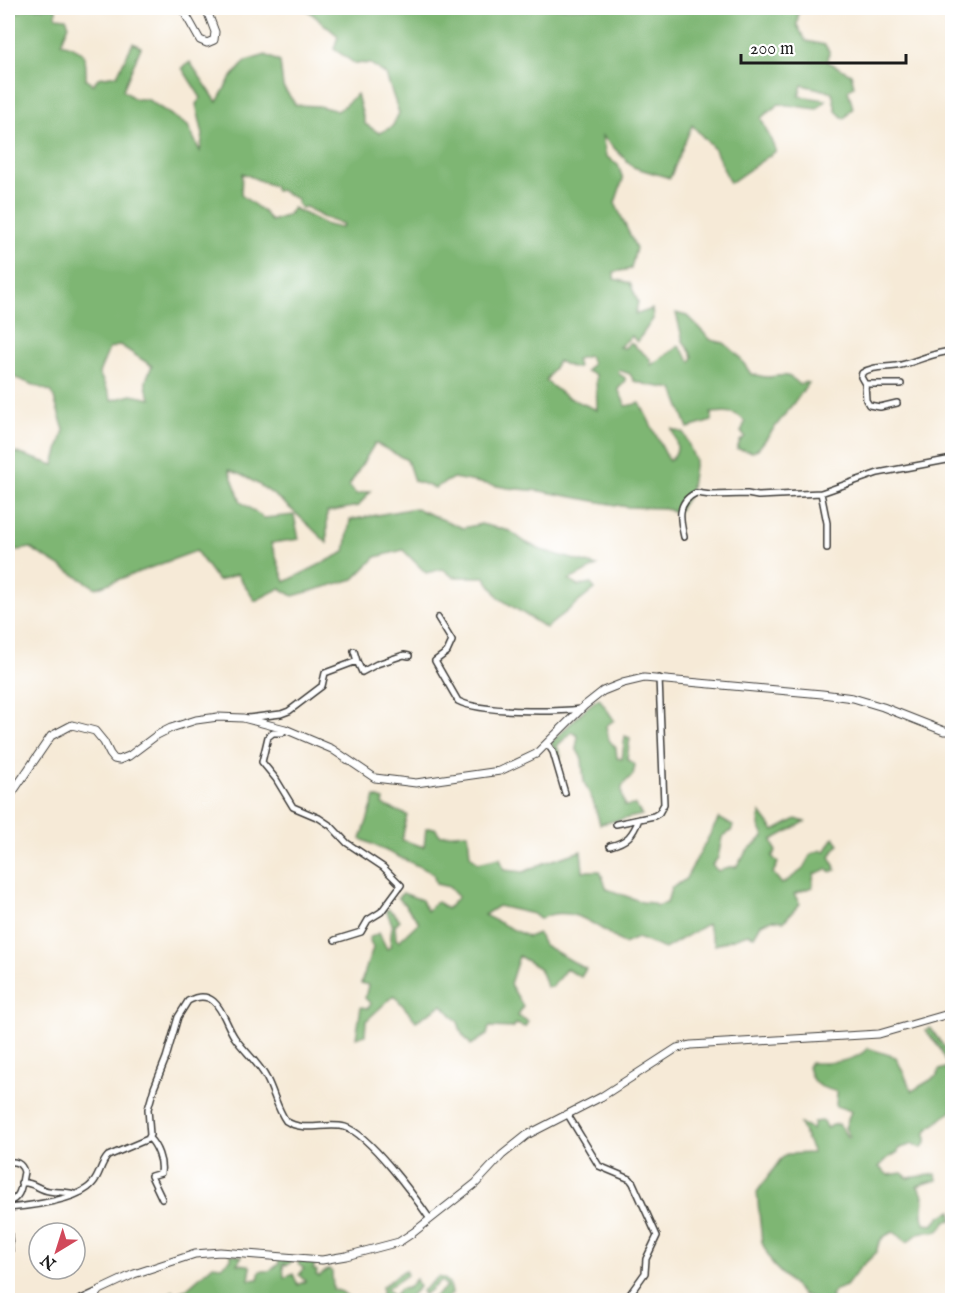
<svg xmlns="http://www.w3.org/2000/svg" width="960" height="1308" font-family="'IM FELL English',serif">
<rect width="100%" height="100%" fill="#fff"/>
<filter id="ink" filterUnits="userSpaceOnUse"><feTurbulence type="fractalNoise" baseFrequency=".0167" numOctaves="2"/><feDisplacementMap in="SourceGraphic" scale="12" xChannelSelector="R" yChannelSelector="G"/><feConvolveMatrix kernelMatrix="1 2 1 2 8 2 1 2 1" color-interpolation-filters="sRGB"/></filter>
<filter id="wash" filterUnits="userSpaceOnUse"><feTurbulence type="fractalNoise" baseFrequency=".008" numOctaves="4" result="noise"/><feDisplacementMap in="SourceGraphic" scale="24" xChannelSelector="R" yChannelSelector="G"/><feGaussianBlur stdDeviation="1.35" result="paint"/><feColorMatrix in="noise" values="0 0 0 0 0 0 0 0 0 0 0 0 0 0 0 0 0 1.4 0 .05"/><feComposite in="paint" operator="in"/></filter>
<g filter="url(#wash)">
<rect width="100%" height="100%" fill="#f6ead7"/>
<path fill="#7eb673" stroke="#4d6948" stroke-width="1.5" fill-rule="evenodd" d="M10 8H17L18 12 30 8H56V17L66 18 69 25 61 43C86 50 86 54 86 79L93 85 98 78 117 75 133 43 141 47 123 90 135 99H147L188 126 200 151 203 135 196 104 201 98 182 68 190 62 217 102 230 79 246 61 266 55 280 62 283 87 296 105 319 106 338 111 357 94 365 124 379 133 392 127 399 113 386 75 371 64 354 63 334 49 338 36 305 8H799L797 25 806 41 825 45 829 51 828 62 851 74 854 86 848 90 853 108 844 119 836 111 832 92 802 85 799 96 826 100 817 109 779 104 761 118 776 151 730 183 715 150 692 125 670 178 633 167 602 136 606 156 618 165 623 179 615 203 636 248 631 269 614 272V279L630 283 638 302 635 315 652 309 653 319 637 342 632 336 619 347 625 348 630 342 650 359 651 365 679 346 691 362 693 356 683 341 676 313 687 316 711 340 724 343 738 355 751 374C756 375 762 377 767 377 781 377 786 370 800 385L804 382 809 383 759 448 753 452 737 449 740 441 745 437 741 432 745 422C736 410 725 412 711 413L712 421 688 428 673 389 648 385 634 381 630 374 619 370 618 373 625 378V382L618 389 626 406 640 403 669 461C682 451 676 442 672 429L684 433 695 460 690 493 677 513 663 508 627 507 540 491 508 488 453 478 435 488 414 481 407 460 375 443 349 486 356 494 371 491 358 506 327 512V543C298 515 268 484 229 470L241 502 264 518 294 515 299 539 271 543 285 582 345 552 350 520 415 508 463 528 481 524 510 531 525 542 541 550 597 566 569 580 578 586 590 583 595 589 546 628 499 598 485 577H453L443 569 426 573 403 550 376 557 354 579 293 596 280 588 255 601 237 574 218 581 196 551 96 588 30 548 8 552V450L54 465 64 430 52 392 8 375V9ZM242 173 273 186 276 191 280 190 297 199V203L301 208 306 207 322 217 343 224 341 228 327 225 293 208 288 215 271 221 264 212 241 195ZM120 345 152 366C145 381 143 384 151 399L132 395 112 400 99 373 109 349ZM589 356 592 364 586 371 596 375 597 410 565 396 546 381 558 361 573 368 578 367 576 359Z
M599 698 614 720 606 726 609 740 616 748 617 758 622 759 625 736 630 738 627 759 635 765 633 775C619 786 620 790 625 806L635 805 642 815 600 824 593 801 584 782 582 759 576 748 578 736 572 732 557 746 561 756 559 759 551 743 585 709Z
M375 797 384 800 383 805 407 815 402 840 424 847 426 828H435L440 835 468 833 470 855 478 863 500 858 504 870 524 872 544 863 581 851 583 871H600L607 889 642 902 653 903 656 906 667 903 671 888 685 880 719 818 733 826 731 831 722 837 718 858 712 865 718 871 729 867H736L746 852 764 836 759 826 760 812 774 831 796 819 805 822 772 840 776 852 772 856 778 863 773 873 782 884 802 870 811 854 821 850 825 852 834 837 839 844 830 856 836 870 831 872 827 869 814 874 812 887 794 894 800 904 784 921 772 920 761 924 754 936 748 934 715 945 707 924 665 949 637 938 624 944C600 928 570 902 540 919L533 914 498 906 484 915 528 937 538 933 544 945 586 969 581 977 566 969 552 987H547L539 968 519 956 510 984 523 1006 518 1016 528 1021 525 1027 516 1024 513 1028 489 1027 487 1035 471 1045 462 1034 458 1022 442 1005 416 1021 394 995 366 1021 365 1035 356 1038 361 1007 368 1008 371 1004 365 998 368 985 361 983 373 948 369 938 379 933 387 949 390 947 392 924 386 910 389 909 400 920 395 925 396 939 399 941 419 922 398 897 403 893 422 900 427 911 437 901 447 909 458 897 449 887 436 884 433 873 361 839Z
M930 1028 950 1054 952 1066V1111L926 1131V1143L922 1148 913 1144 898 1149V1152L888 1158 879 1167 888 1175 902 1173 908 1178 936 1174 937 1180 917 1186C931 1202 918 1205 925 1224L933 1225 941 1216 952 1211V1220L946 1221C936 1239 935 1228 920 1233 916 1234 912 1240 907 1242L894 1232C884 1235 877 1241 877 1252L859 1269 846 1286 835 1290 831 1296 833 1300H820L803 1295 773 1265 762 1243 757 1192 780 1160 787 1154 813 1153 800 1124 807 1126 812 1130 814 1122 822 1121 827 1128 833 1125 839 1124 848 1138 850 1137 845 1128 851 1111 836 1106 837 1092C819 1086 813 1087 808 1067L810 1063C830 1063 854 1063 868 1048L896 1057 912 1091 937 1076 939 1070 948 1067 941 1050 926 1031Z
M231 1254 242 1256 237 1264 248 1265 251 1267 249 1280 258 1279 260 1271H269L279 1264 278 1259 294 1260 287 1265 283 1264 284 1278 293 1274 298 1285 305 1281 299 1275 304 1269 298 1264 299 1260 316 1262 313 1269 317 1271 316 1275 319 1276 329 1269 332 1272 333 1289 342 1292 352 1300H165L167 1298V1295L173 1291 175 1294 186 1289 213 1265 221 1266 231 1259Z
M405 1270 407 1275 387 1289 393 1297 400 1289 408 1288 416 1279 419 1287 406 1300H373L382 1296V1287Z
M438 1277C449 1279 451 1285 452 1294L445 1300H431L447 1286 441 1281 424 1295 422 1291Z"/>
</g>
<g filter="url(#ink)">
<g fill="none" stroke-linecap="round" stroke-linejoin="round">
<defs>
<path id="minor" d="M865 384H901
M897 403 880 407 869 405 866 400 865 384 861 377 862 373C873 366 884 368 896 366 915 363 933 352 952 351
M821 493 827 523V548
M684 537C680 520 676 502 696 493L711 495 747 494 758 496 821 493 878 473 952 459
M438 618 452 641 447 652 435 661 458 701C481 713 554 712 581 709
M354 651 357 661
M248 718 281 714 289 711 322 686 325 673 357 661 362 672 377 664 404 655 409 656
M285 729 282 733H273L268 737 262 762 276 779 293 807 319 818 331 826 347 843 383 867 401 885 381 912 368 920 361 932 335 940
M547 743 553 752 565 793
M616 824 654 816 659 813 664 804 659 678
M610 846C627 842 633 835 639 819
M568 1115 599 1166 630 1179 633 1183 657 1236 646 1259 645 1273 630 1294V1300
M149 1138C157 1146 163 1161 161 1173L151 1176 162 1199
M8 1162C15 1161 22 1163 24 1172 21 1185 22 1198 8 1202
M21 1183C32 1181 39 1190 49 1191 58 1193 65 1191 74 1194
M8 1208C29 1206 78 1200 92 1184 100 1176 100 1164 108 1156L148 1139 150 1135 148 1109 154 1088 166 1058 178 1017 188 1001C219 985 223 1021 235 1038 245 1052 259 1063 267 1079 274 1092 277 1109 286 1121 304 1133 326 1122 345 1127 369 1134 415 1197 430 1219
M8 1222 10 1251 8 1276
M79 1300 98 1291"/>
<path id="tertiary" d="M182 8 200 40 207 43 214 40 215 32 206 8
M8 799 51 736 72 725 95 731 104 742 110 754 114 759 119 760 129 756 157 735 171 728 196 720 218 717 243 718 285 729 332 749 375 778 416 783 500 771 536 754 584 706 603 691 623 683 644 678 822 694 853 698 883 707 944 731H952
M92 1300 100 1290 134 1274 195 1254 220 1252 322 1260 346 1256 399 1242 414 1232 476 1183 502 1155 527 1135 601 1097 677 1048 691 1045 879 1034 952 1013"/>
</defs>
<use href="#minor" stroke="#3d3b38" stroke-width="8"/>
<use href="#tertiary" stroke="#3d3b38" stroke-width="9"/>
<use href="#minor" stroke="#fff" stroke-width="5"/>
<use href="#tertiary" stroke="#fff" stroke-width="7"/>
</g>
</g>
<rect width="960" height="1308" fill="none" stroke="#fff" stroke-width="30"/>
<g transform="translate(57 1251) rotate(218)"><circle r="28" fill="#ffffff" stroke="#a4a4a4" stroke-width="1.5"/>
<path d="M0-4.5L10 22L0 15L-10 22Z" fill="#d1495b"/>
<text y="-9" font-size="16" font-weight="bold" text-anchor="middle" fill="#1c1c1c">N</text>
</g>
<path d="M741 54v9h165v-9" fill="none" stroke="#1c1c1c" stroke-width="3"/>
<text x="750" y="54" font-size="18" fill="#1c1c1c" stroke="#ffffff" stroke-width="4.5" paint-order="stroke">200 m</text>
</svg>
